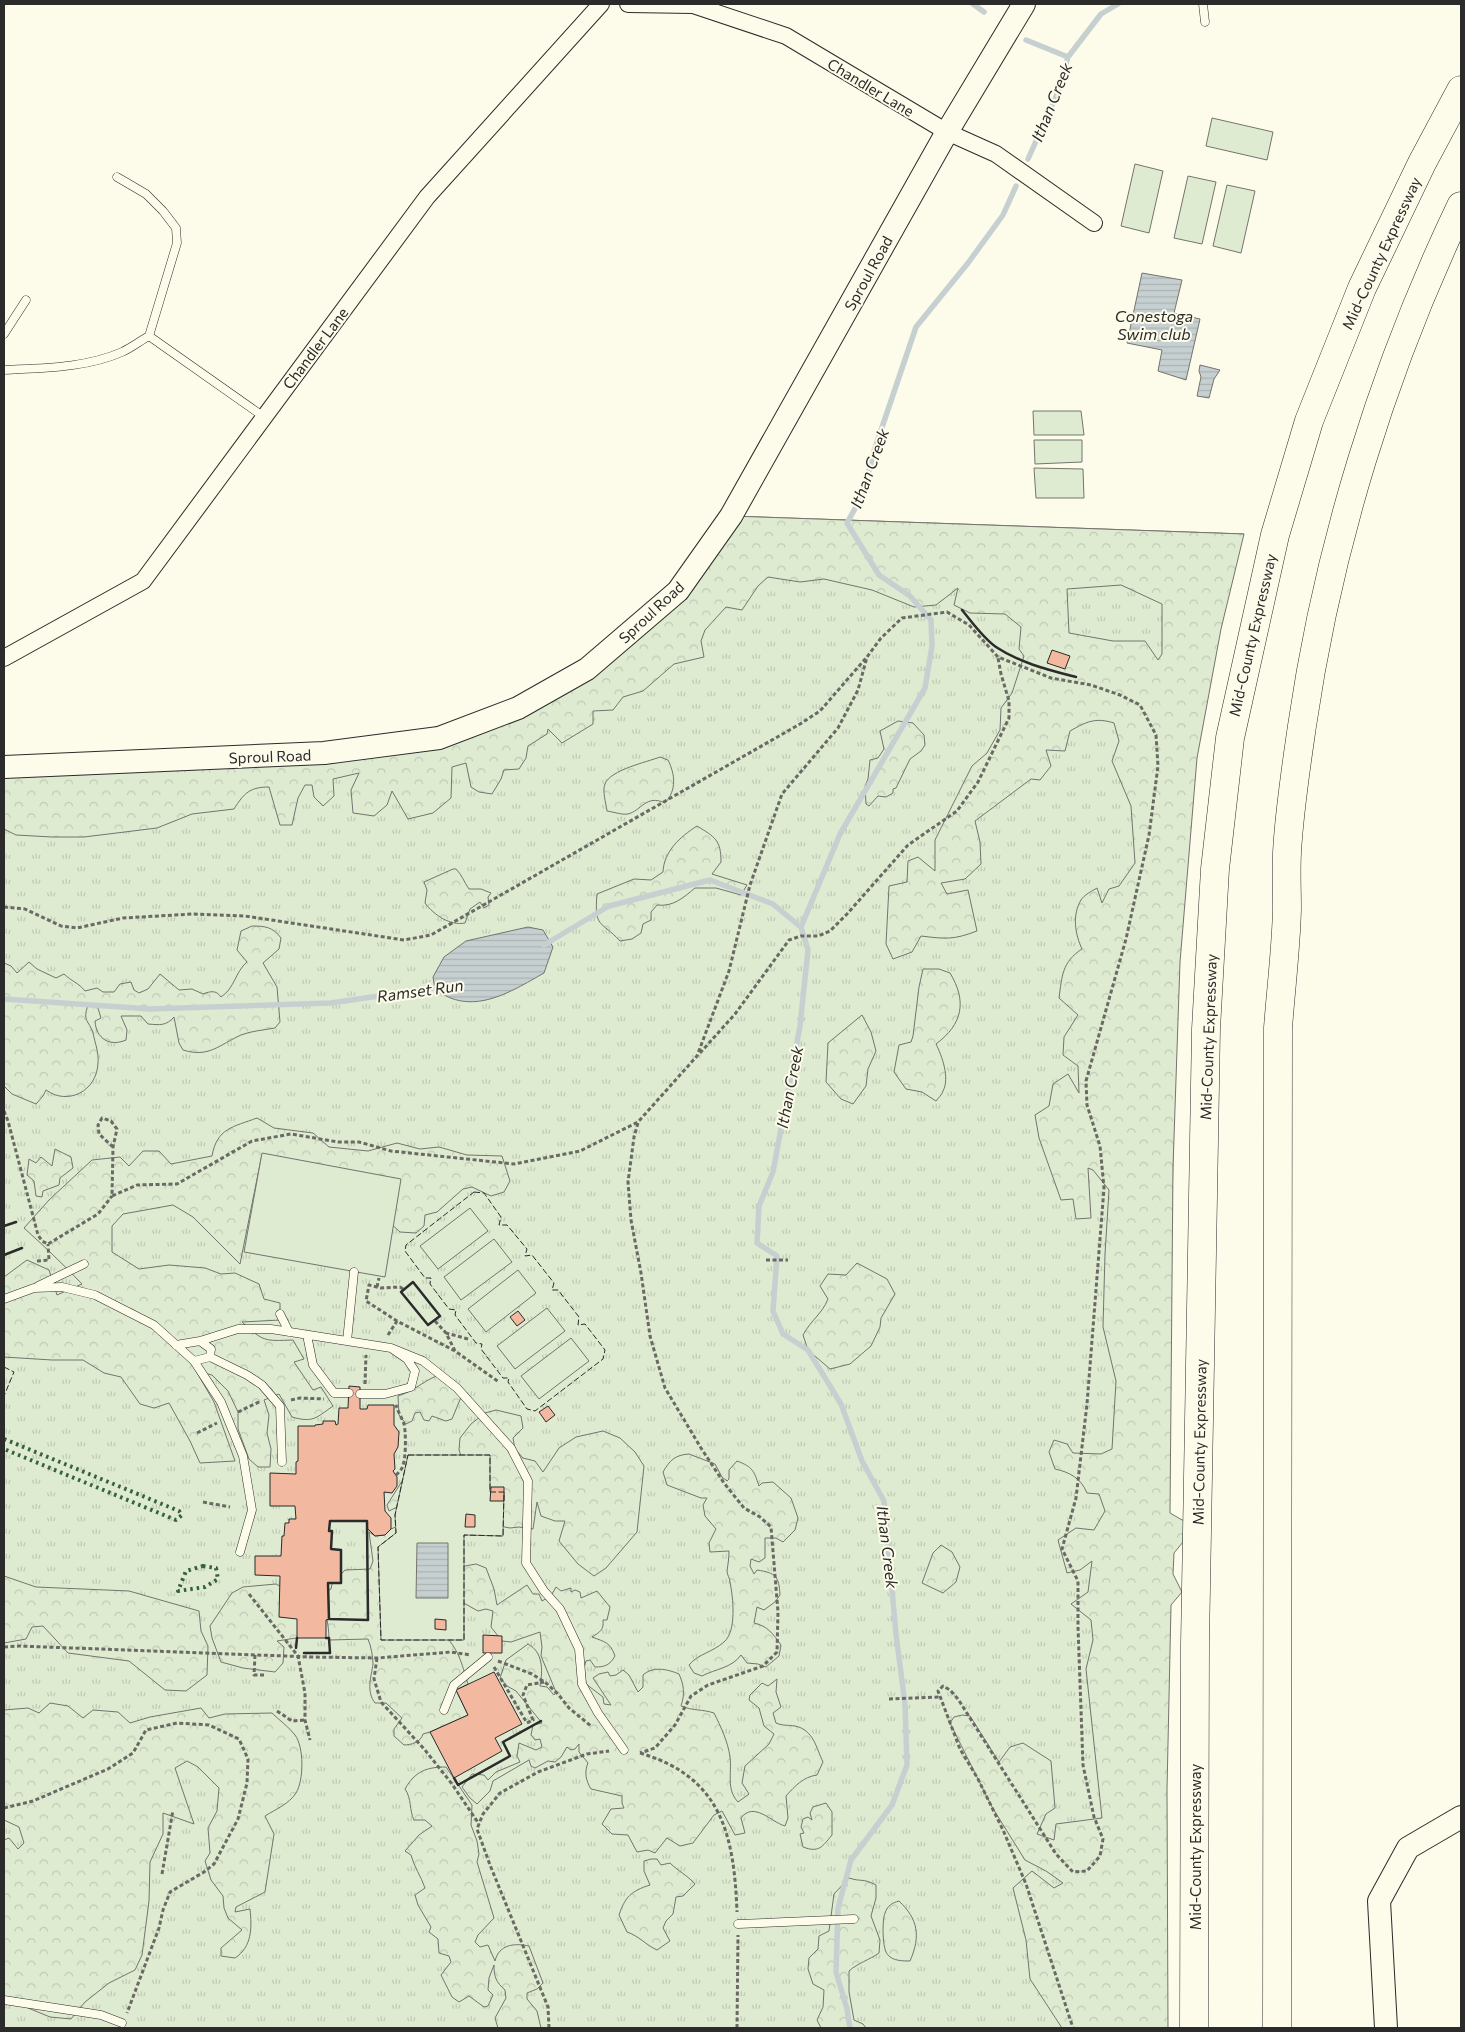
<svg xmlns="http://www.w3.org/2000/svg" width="1465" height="2032" font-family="Commissioner,sans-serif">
<defs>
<pattern id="grass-tufts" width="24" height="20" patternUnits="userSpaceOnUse" patternTransform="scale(1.25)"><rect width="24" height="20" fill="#deebd1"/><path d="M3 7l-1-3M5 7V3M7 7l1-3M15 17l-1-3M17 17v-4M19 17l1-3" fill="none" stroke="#bfcab4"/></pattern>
<pattern id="forest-crowns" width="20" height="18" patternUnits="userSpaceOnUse" patternTransform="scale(1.25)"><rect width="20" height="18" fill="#deebd1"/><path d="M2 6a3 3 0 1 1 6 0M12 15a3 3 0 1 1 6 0" fill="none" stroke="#bfcab4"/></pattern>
<pattern id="water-rules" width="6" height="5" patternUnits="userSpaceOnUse" patternTransform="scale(1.25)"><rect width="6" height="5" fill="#c7d0d0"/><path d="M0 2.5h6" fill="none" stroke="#abb3b3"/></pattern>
</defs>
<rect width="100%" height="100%" fill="#fdfbea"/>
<path fill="url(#grass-tufts)" stroke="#74746e" d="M731 516 1244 534 1204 582 1179 849 1156 2028H4V767L324 753 518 708 678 591Z"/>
<path fill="url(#forest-crowns)" stroke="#74746e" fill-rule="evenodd" d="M731 516 1244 534 1221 629 1197 758 1180 962 1173 1167 1170 1513 1184 1521 1183 1542 1174 1553 1173 1574 1182 1592 1171 1605 1167 1790 1168 2028H1062L1030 1979 1026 1940 1013 1888 1032 1871 1054 1888 1063 1883 1046 1871 1025 1860 992 1807 950 1723 954 1717 962 1715 970 1716 999 1762 1010 1747 1023 1743 1051 1761 1055 1808 1046 1814 1037 1834 1054 1840 1056 1824 1102 1818 1086 1669 1093 1640 1091 1620 1071 1604 1088 1592 1092 1561 1080 1570 1067 1573 1058 1540 1076 1528 1094 1530 1105 1511 1099 1494 1087 1493C1081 1478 1069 1472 1055 1469L1049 1452 1054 1440 1067 1444 1073 1453 1101 1454 1112 1449 1116 1381 1103 1327 1105 1254 1109 1190 1093 1170 1088 1168 1091 1218 1076 1219 1073 1199 1061 1200 1039 1138 1035 1115 1049 1106 1053 1084 1068 1074 1079 1093 1078 1066 1063 1055 1064 1037 1078 1015 1059 998C1062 976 1062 962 1082 949 1075 934 1072 915 1081 900 1084 895 1092 891 1097 888L1102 903 1109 889 1119 886 1135 863 1131 806 1112 761 1119 741 1114 723C1095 717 1086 722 1070 731L1065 751 1046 750 1051 766 1040 780 1031 779 975 821 980 842 981 864 965 879 941 883 947 894 968 890 977 931C953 940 946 939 921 936L912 952 893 959 886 944 889 886 907 882 908 861 918 857 935 871V840L972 766 987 753 1000 730 1001 708 1012 693 1024 656 1019 649 1021 627 1005 614 970 613 954 605 958 588 936 605 914 607 872 590 824 579 800 582 768 577 758 586 742 610 726 607 705 630 701 641 704 657 674 664 643 691 623 697 613 710 593 711V724L562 743 548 729 547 734 528 746 526 758 519 769 504 770 501 779 492 794 479 792 471 787 466 763 452 767 451 798 433 813 408 819 392 791 387 805 374 816 353 813 351 790 359 773 333 779 334 796 323 806 314 797 312 785H305L298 798 292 825H280L269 787C250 787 244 793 234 809L192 814 157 828 84 837H52L16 835 4 829V767L324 753 518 708 678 591ZM1121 585 1162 604V654L1158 660 1145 641H1113L1069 633 1067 589Z
M898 721 913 723 924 735 925 745 921 751 910 759 896 788 893 789V793L886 797 878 796 869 806 866 804 865 786 868 779 870 760 878 758 884 749 880 731Z
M660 757 668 760C675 774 677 790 665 803 646 794 641 811 628 814 622 815 614 812 607 811 606 803 602 791 605 784 610 770 647 762 660 757Z
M697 826C715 837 721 840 721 862L712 874 747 885 741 895 716 888H695C683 898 673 907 657 905L651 912V920L643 924 641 933 632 939 620 941C601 920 594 929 597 894L634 879 651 880 663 872C664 851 680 837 697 826Z
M453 869H456C462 875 464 882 469 889H481L491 893 488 897 489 905 484 908 480 902 470 909 465 923C450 926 434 915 425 903L427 890 424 882Z
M252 926C265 926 273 927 281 938L279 949 263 963 277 987 280 1022 275 1028C264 1030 251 1031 241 1035 219 1045 209 1058 183 1050L179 1043 174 1017C166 1026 160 1025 148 1024L141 1016H121L127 1030 126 1040C110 1047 96 1039 95 1021L101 1018 97 1005H88C82 1022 89 1020 93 1033 95 1043 99 1053 98 1063 97 1091 68 1106 46 1090L43 1096 36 1104 12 1094 4 1086V963L11 966 17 973 29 962 37 969 56 978 64 974C71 981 79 983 85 991L97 988 103 992H114L120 984 131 982 134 990 139 993 148 989 160 974 179 990 192 989 203 994C211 991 216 990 221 997 235 988 235 972 247 962L237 950 241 931Z
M923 969H939L950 973C967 1001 963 1024 936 1044 942 1056 950 1078 943 1091 942 1095 938 1098 936 1101L922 1092 906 1089 894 1072 899 1045 911 1042 913 1036 919 987Z
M862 1015 871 1032 876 1051 868 1069 866 1086 853 1104 841 1099 826 1082 828 1043Z
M257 1118 274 1128 313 1133 329 1147 368 1151 397 1143 420 1149 439 1147 467 1155 502 1156 510 1181 504 1192 491 1196 472 1187 463 1189 437 1212 425 1215 424 1226 416 1233 400 1232 388 1221 262 1154 240 1264 193 1217 173 1205 123 1214 112 1226V1252L139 1269 169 1265 205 1268 221 1274 235 1273 259 1284 264 1299 280 1303V1320L242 1322C264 1342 264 1341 293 1340L304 1359 294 1362 313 1390 321 1387 333 1406C316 1418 313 1423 292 1417L279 1394 264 1400 269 1415 267 1433 271 1449 270 1467H258L249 1459 238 1429V1412L228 1391 212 1375 196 1371 214 1402 235 1461 200 1463 190 1441 169 1403 154 1408 140 1404 121 1377 104 1373 83 1360H52L4 1357V1277L27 1260 49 1270 57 1295 82 1284C64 1265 44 1246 24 1228L49 1200 92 1160 120 1157 129 1166 143 1151H159L171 1164 212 1156C217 1128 233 1127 257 1118Z
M55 1149 71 1157 73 1168 60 1178 59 1185 43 1191 42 1197 36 1196 34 1181 27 1175 29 1159 36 1163 41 1157 52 1166Z
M857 1263 887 1279 895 1294 881 1318 880 1327 871 1346 850 1364 830 1369 808 1350 803 1335C811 1320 822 1314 828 1299L820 1286 828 1274 846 1275Z
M443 1374 449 1386 464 1390 452 1419 446 1421 432 1416 429 1421 424 1420 420 1412 415 1413 412 1421 406 1424 399 1415 398 1396C415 1391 428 1377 443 1374Z
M496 1410 521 1416 523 1428 513 1438 515 1449 523 1458 535 1461 543 1472 559 1448 576 1437 603 1431 620 1438 635 1452 644 1466 637 1532 606 1568 594 1576 578 1564 559 1541 565 1521H555L541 1516 537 1502 533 1529 519 1527 510 1528 489 1524 412 1500 389 1511 387 1505 411 1467 465 1468 459 1450 460 1438 471 1424 485 1413Z
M689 1454 715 1464 722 1477 727 1481 729 1479V1470L737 1461C753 1467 754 1471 759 1486L762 1483 773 1482 791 1498 798 1518 795 1530 783 1542 776 1538H765V1558L759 1562 751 1559 750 1566 754 1574 757 1570C776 1573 779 1576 780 1595L775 1602 764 1610 757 1607 754 1623C768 1626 773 1634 781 1645L779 1656 766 1667 758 1664 747 1663 741 1655C732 1668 715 1669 702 1676L694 1673 689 1665C698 1654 713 1652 724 1642 737 1631 733 1597 730 1582 730 1578 727 1575 727 1571 728 1564 729 1558 729 1551L710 1552 709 1543 716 1529 705 1516 703 1505 707 1498H701L667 1485 663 1472C670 1460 675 1455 689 1454Z
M398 1526 442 1632C459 1650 461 1661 468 1684L456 1690 468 1715 430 1732 423 1734C421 1742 411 1745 404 1745L394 1736V1729L402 1718 386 1703H375C366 1691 371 1678 373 1664 373 1657 371 1646 368 1639L329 1640C329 1623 324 1609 325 1593L331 1589 332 1584 345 1570 370 1569 373 1561 369 1532 375 1536 384 1535 391 1529Z
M941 1545 952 1552 960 1567 956 1582 943 1593 922 1583 933 1553Z
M476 1564 486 1568 494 1589 497 1605 527 1585 533 1594H539L542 1601 551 1596 556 1587 561 1591 571 1588V1592L575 1590 580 1592 581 1598 597 1591 610 1607 607 1620H603C604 1630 600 1632 592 1637 605 1642 610 1642 615 1656 610 1665 605 1667 595 1667L590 1660 586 1661 584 1668 586 1684 603 1697 604 1704 611 1705 593 1678 599 1674 608 1672 610 1676 616 1675 623 1670 629 1675 638 1692 643 1687V1675C653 1666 667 1669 679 1674 684 1685 685 1694 681 1706 693 1711 702 1709 714 1713 721 1727 728 1742 730 1757 732 1774 726 1789 738 1802L749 1794 742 1783 745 1766 769 1744 774 1734 764 1726 759 1708 749 1700 750 1695 762 1683 768 1686 777 1679 776 1692 781 1707 773 1713 776 1723C783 1726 789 1725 795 1726 814 1730 816 1748 823 1762L817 1775C803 1777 795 1786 786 1796L788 1818 785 1826C771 1822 754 1801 741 1818L745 1833 735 1835 722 1811 714 1815 693 1843 680 1846 667 1838 655 1853 648 1850 637 1852 628 1835 612 1834 602 1824 611 1809 624 1808 622 1803V1796L591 1789C586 1781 584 1772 588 1763L579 1752V1744L575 1749 571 1750 567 1747 561 1757 555 1762 548 1761 535 1768 531 1766 529 1760 493 1781 490 1791 477 1804 470 1798 462 1787 472 1774 484 1775 488 1780 496 1772 520 1762 517 1756 519 1743 536 1750 542 1747 540 1739 535 1740 531 1735 533 1725 542 1723 516 1691 507 1686 500 1678 506 1660 528 1644C543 1652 543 1670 540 1686L547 1687 554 1695 556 1692 541 1656 542 1647 540 1632 511 1642 502 1641 491 1627 493 1611 486 1609 478 1611 460 1601V1567Z
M4 1576 36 1587 129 1591 199 1611 201 1631 208 1646 207 1675 186 1691 165 1690 129 1661 68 1653 43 1626 32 1627 26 1639 4 1643Z
M276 1584 295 1594 306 1628 296 1638 277 1641 284 1647 283 1663 275 1672 243 1668 221 1662 212 1638 210 1626 232 1593 243 1587Z
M50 1703 68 1706 83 1718 93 1710 118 1712 130 1723 150 1717 201 1708 209 1718 225 1714 272 1713C279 1720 289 1727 295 1735 304 1747 304 1780 296 1793 289 1804 276 1809 265 1816L274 1834 265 1892 236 1907 235 1912 250 1909C252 1928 252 1947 235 1958L221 1956V1948L242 1930 228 1918 224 1908 223 1896 211 1880 205 1861 210 1853 208 1828 217 1811 219 1788 198 1767 187 1761 175 1768 194 1824 163 1813V1834L150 1862 149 1901 142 1955 135 1970 109 1983 85 2002 71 2019 50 2017 4 1998V1840L9 1838 18 1849 24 1843 19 1827 4 1820V1710L28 1708 39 1713Z
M446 1767 472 1805 471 1825 477 1841 479 1854 477 1862 494 1918 478 1935 475 1942 480 1947 488 1945 495 1961C499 1944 515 1943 529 1946L543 1983 537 1989 527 1993V1999L537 2011 541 2028H498L495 2018 506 1998 505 1990C496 1982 494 1977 494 1965L489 1978 488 1990 493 1995 488 2006 484 2007 469 1996 459 2002 452 1997 441 1975 451 1962 449 1956 439 1953 438 1939 429 1932 431 1927 418 1905 415 1895 425 1888C421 1876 414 1867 411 1855L405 1851 419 1835 432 1826 425 1820H414C409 1810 412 1799 405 1789 415 1771 427 1767 446 1767Z
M826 1803 832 1812V1835C822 1847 819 1853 803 1847L800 1834 804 1833 801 1827 803 1819 808 1817 812 1820 810 1813 813 1807Z
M651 1859H657L661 1865 670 1863C678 1871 687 1875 695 1884L683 1896 676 1897 673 1914 666 1921 663 1928 670 1941 657 1950C646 1945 639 1936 627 1932L619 1915C625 1897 631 1891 650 1885L644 1871V1861Z
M849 1878C861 1882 863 1878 876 1885V1898L871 1916 880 1940 879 1953C869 1960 858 1963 849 1971V1992L854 2020 863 2024 866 2028H821L817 2020 823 2007 824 1990 813 1984 808 1969 809 1958 818 1949 819 1936 829 1931 834 1894Z
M899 1901C918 1919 921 1936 910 1961 903 1961 893 1961 888 1955 882 1950 882 1920 885 1913 888 1905 892 1903 899 1901Z"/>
<path fill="#deebd1" stroke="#74746e" d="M1212 118 1273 132 1267 160 1206 146Z
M1135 164 1163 171 1149 233 1121 226Z
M1188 176 1216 182 1202 244 1174 238Z
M1227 185 1255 191 1241 253 1213 246Z
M1033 411H1081L1084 435H1034Z
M1034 440H1082V462L1035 464Z
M1034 468 1083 469 1084 498H1036Z
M262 1153 401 1179 385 1277 244 1252Z
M470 1208 488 1231 438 1269 420 1246Z
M494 1239 512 1262 461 1300 444 1277Z
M518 1270 536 1293 486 1332 468 1309Z
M547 1308 565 1331 515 1369 497 1346Z
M571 1338 589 1361 539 1399 521 1376Z
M408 1455H490V1492H504L503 1536 464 1535V1640H381L378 1547 396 1533 395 1515Z"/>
<path fill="url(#water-rules)" stroke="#74746e" d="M1142 273 1182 280 1174 313 1200 319 1186 380 1158 371 1162 350 1127 343Z
M1200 365 1220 370 1214 379 1209 398 1197 396 1201 377 1199 371Z
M528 927 543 930 553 947 544 973C509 993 471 1017 435 989L433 977 444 957 466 941Z
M417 1543H448V1598H416Z"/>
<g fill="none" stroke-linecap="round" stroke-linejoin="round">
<path stroke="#c7d0d0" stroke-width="5.5" d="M973 4 984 12
M1026 40 1068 57
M1028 159 1058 92 1068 57 1101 14 1118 4
M544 945 609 906 710 880 773 904 801 927
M4 999 150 1009 331 1003 440 987
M850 2028 847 2009 836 1972 838 1908 851 1860 892 1805 907 1765 905 1704 896 1634 884 1501 862 1461 841 1404 808 1350 783 1334 773 1311 777 1256 757 1243 759 1206 773 1172 800 1026 808 950 801 927 840 834 925 688 932 646 931 620 910 596 879 575 847 523 863 494 874 451 916 327 968 263 1003 215 1016 186"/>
</g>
<path fill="#f2b8a0" stroke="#2b2b2b" d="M1052 650 1070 656 1065 669 1047 663Z
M518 1311 525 1320 517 1326 510 1317Z
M349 1386 360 1387V1409H367L368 1405H394V1425L399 1432 398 1447 394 1454 395 1469 393 1471 397 1477V1486L392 1493 384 1492 385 1511 391 1518V1529L385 1535 375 1536 367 1528V1521H330L329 1531H332L331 1549 341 1550V1583H328L329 1619 326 1620V1638H297V1619L279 1617 280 1576 255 1575V1556H281L282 1536H284L285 1523H289V1519H296L295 1506H270V1473L296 1474V1462L298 1461V1426H315V1425L323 1424V1421H335L336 1425 338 1424 339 1408H348Z
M548 1406 555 1415 546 1422 539 1412Z
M491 1487H504V1501H490Z
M466 1514 475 1515V1527H465Z
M435 1619 446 1620V1630L435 1629Z
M483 1635 502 1636V1653H483Z
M494 1672 522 1724 495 1738 502 1751 454 1778 430 1732 468 1715 456 1690Z"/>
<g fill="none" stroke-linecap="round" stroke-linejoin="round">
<defs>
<path id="lane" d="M1203 4 1205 22
M117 177 146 194 163 211 176 228 177 243 149 336
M4 334 26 300
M4 370C42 368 86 368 122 352 131 348 140 341 149 336L264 417
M38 1286 84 1264
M4 1299 34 1288 62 1287 95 1295 154 1325 194 1361 221 1402 243 1456 252 1510 240 1552
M280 1314 289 1332
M307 1335 313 1365 334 1393H349
M347 1341 354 1272
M176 1345 200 1341 238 1329H271L391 1348 407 1359 415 1371 411 1387 385 1394H360
M391 1348 423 1361 457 1388 511 1448 528 1481 526 1563 544 1591 560 1609 579 1649 582 1684 598 1713 624 1750
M210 1357 247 1375 262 1385 280 1406 282 1462
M194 1361 210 1357 211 1349 200 1341
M444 1710 454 1685 488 1657
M738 1924 854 1919
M4 2000 101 2015 122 2023"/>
<path id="street" d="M628 4 693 5 786 36 947 132 996 154 1094 223
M4 658 143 581 427 197 601 4"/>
<path id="secondary" d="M4 767 324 753 439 738 518 708 587 669 678 591 731 516 947 132 1024 4
M1386 2028 1379 1901 1408 1848 1461 1817"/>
<path id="highway" d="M1194 2028 1195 1644 1206 1029 1215 869 1230 738 1275 535 1309 421 1362 288 1422 163 1461 90
M1277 2028 1278 1028C1281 988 1286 949 1287 909 1287 890 1286 872 1287 853 1289 813 1296 767 1302 726 1328 547 1383 369 1461 206"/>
</defs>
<use href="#lane" stroke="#2b2b2b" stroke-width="9"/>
<use href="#street" stroke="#2b2b2b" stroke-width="18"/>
<use href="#secondary" stroke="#2b2b2b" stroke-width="24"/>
<use href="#highway" stroke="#2b2b2b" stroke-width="29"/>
<path stroke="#6a6964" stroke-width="3" stroke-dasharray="4 2.5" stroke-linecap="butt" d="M4 907 25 909 61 926 77 928 123 918 193 914 245 916 404 940 431 935 800 724 820 711 866 658
M700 1053 735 1014 789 940 801 936H818L830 931 847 914 908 845 957 811 978 782 1009 718V701L1001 674 998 658
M4 1111 8 1121 38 1235 42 1241 48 1244 98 1214 112 1196
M638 1123 634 1137 628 1182 631 1220 641 1273 650 1336 665 1388 701 1448 724 1483 744 1508 760 1517 771 1527 778 1612 777 1652 763 1666 708 1685 691 1696 675 1725 655 1748 640 1753
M113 1147 99 1134 98 1125 102 1118 111 1121 117 1129 113 1147 112 1196 137 1185 177 1184 252 1141 291 1134 338 1142H359L391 1151 514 1164 580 1151 638 1122 697 1056 729 971 750 885 782 794 838 728 858 690 867 657 881 638 902 618 947 612 969 625 998 657 1051 678 1091 685 1120 695 1140 705 1156 735 1158 766 1149 835 1126 939 1086 1081 1087 1105 1100 1146 1104 1188 1087 1404 1076 1498 1062 1549 1078 1581V1627L1083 1765 1094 1817 1103 1839 1100 1856 1087 1871 1073 1872 1056 1854 958 1699 950 1690 943 1686 938 1691 960 1749 978 1779 1003 1830 1026 1884 1073 2028
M766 1260H788
M37 1261 49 1260 48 1244
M377 1287 379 1278
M403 1289 400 1287 381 1288 369 1285 366 1301 397 1321 455 1351 499 1382
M435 1321 446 1333
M388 1335 397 1321
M455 1351 446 1333 468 1339
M365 1384 366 1355
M291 1400 300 1398 324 1399
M238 1412 261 1401
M197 1433 217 1423
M396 1475C399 1472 402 1470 403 1465 406 1458 406 1432 404 1424 402 1418 398 1412 396 1405
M203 1502 230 1507
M249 1594 298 1656 305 1693V1720L310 1740
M4 1647 19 1646 311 1657 377 1658 451 1652 471 1655
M255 1655 254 1675H264
M377 1658 374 1679 381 1702 425 1750 452 1784 479 1824
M498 1661 532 1674 546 1683 558 1694 569 1708 591 1726
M494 1667 527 1723 533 1720 523 1695 527 1685 544 1682
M889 1699 940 1697
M277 1711 292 1721 305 1720
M640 1753C722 1777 734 1835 737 1912
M4 1808 33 1801 108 1769 133 1753 146 1730 177 1723 209 1725 239 1739 248 1759 247 1783 238 1819 214 1864 204 1872 170 1892 163 1910 159 1928 127 2013
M162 1874 173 1810
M549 2028 548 2007 490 1865 477 1829 483 1814 500 1793 538 1772 587 1754 609 1751
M737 2028 738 1935"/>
<use href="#lane" stroke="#fdfbea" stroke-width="8"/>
<use href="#street" stroke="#fdfbea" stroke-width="16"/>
<use href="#secondary" stroke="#fdfbea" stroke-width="22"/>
<use href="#highway" stroke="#fdfbea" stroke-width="28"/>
<path stroke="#34623c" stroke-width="4" stroke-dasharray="2.5 4" stroke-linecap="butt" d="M4 1439 179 1511 182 1515 176 1520 4 1449
M203 1566 216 1568 218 1579 205 1587 178 1591 186 1571Z"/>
<path stroke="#2b2b2b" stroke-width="1" stroke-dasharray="6 2.5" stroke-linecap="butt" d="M474 1192 484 1193 501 1217 499 1225H507L527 1249 525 1256 532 1255 554 1283 552 1290H558L579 1317 578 1325 585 1324 605 1350 603 1359 535 1411 527 1409 508 1382 509 1378H503L481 1349 482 1344 476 1343 455 1315 456 1310 449 1309 430 1284 431 1278H425L405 1251 406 1245Z
M4 1367 14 1372 4 1396
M408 1455H490V1492H504L503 1536 464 1535V1640H381L378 1547 396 1533 395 1515Z"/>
<path stroke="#2b2b2b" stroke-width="2.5" d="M962 610C972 622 983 638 996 647 1020 663 1049 670 1076 677
M4 1226 16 1222
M4 1255 22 1248
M413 1282 440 1316 428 1325 401 1292Z
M330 1521H367L368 1620 329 1619 328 1583H341V1550L331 1549 332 1531H329Z
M296 1648 297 1638
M304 1653H330L329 1638H326
M454 1778 458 1785 510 1756 503 1742 541 1721"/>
</g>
<g text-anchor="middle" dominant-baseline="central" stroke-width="4" stroke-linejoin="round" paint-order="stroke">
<g font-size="15" fill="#2b2b2b" stroke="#fdfbea">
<text transform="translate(871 87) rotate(31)">Chandler Lane</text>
<text transform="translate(1381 253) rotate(-65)">Mid-County Expressway</text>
<text transform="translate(868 273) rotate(-61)">Sproul Road</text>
<text transform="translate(315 348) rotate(-53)">Chandler Lane</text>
<text transform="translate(651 612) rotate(-43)">Sproul Road</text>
<text transform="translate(1252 635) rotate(-77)">Mid-County Expressway</text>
<text transform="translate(270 756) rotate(-2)">Sproul Road</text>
<text transform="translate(1208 1037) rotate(-88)">Mid-County Expressway</text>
<text transform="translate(1199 1442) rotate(-89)">Mid-County Expressway</text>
<text transform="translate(1195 1847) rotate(-90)">Mid-County Expressway</text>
</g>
<g font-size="16" font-style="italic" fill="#2b2b2b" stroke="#fdfbea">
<text transform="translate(1051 102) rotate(-68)">Ithan Creek</text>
<text x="1154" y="315">Conestoga<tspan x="1154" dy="18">Swim club</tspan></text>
<text transform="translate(869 468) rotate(-70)">Ithan Creek</text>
<text transform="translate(420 990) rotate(-8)">Ramset Run</text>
<text transform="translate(789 1087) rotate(-79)">Ithan Creek</text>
<text transform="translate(888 1547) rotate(83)">Ithan Creek</text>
</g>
</g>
<rect width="1465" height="2032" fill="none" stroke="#2b2b2b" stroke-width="10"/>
</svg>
